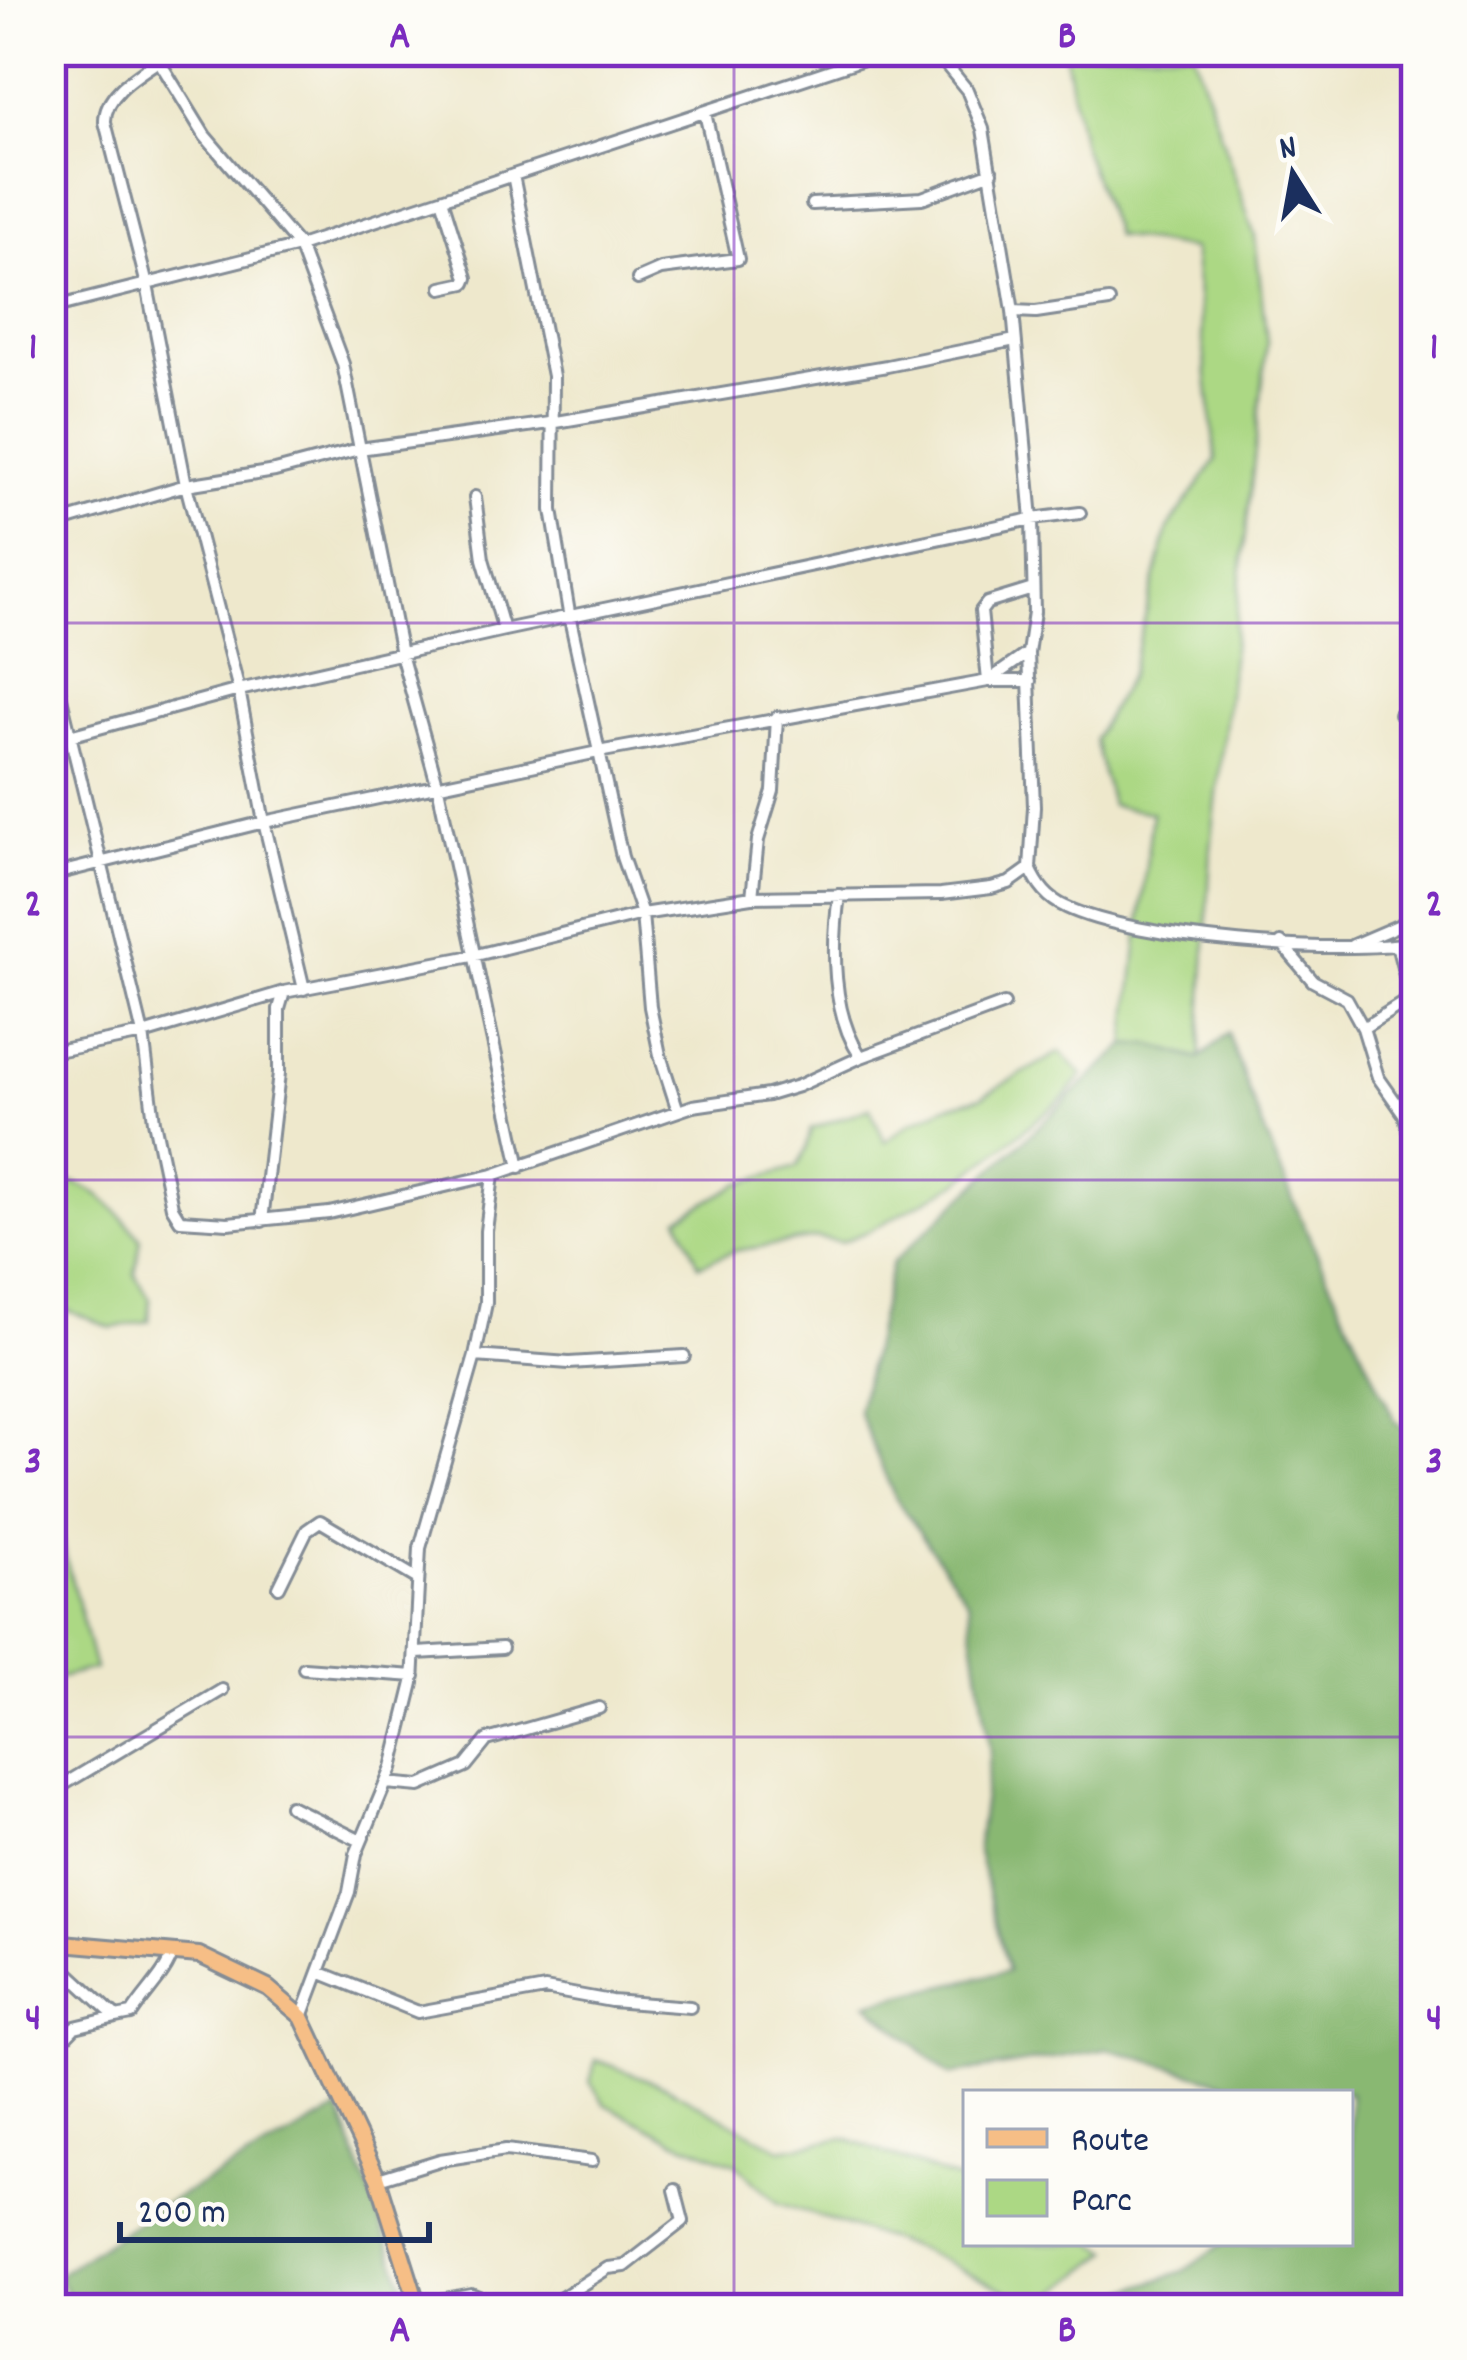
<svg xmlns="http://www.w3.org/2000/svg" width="1467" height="2360" font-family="Dekko,sans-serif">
<rect width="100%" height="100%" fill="#fdfcf7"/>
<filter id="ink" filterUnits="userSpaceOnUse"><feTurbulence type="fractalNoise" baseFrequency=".00833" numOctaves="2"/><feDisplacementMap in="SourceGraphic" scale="24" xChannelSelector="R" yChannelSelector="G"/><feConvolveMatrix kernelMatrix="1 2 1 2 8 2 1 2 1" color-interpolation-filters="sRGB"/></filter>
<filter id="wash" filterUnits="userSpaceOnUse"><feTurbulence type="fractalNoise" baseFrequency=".004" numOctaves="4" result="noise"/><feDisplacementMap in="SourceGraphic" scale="48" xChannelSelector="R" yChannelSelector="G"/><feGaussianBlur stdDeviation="2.7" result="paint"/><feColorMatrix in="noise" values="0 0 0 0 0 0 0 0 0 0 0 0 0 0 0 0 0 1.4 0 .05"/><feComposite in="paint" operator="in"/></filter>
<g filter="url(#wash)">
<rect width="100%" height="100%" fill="#eee8cc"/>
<path fill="#acd884" stroke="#648471" stroke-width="3" d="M1064 51H1193L1255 237 1267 342 1211 848 1200 1059 1149 1044 1126 1045 1152 813 1111 805 1094 739 1130 675 1168 529 1216 460 1193 249 1115 236 1082 145Z
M1060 1052 1083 1075 1066 1096 959 1182 869 1231 841 1242 816 1238 734 1251 699 1265 679 1218 739 1184 797 1167 806 1150 811 1129 870 1108 885 1142 910 1123 947 1106 981 1097Z
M51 1179C92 1180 117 1210 141 1239L135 1274 150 1299 149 1321 112 1328 51 1304Z
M51 1501 95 1669 51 1680Z
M596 2060 665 2086 781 2149 844 2138 966 2183V2243H1094L1110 2251 1046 2301 1014 2294 920 2250 778 2203 735 2163 674 2140 605 2104 590 2082Z"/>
<path fill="#89b872" stroke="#527468" stroke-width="3" d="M1228 1033C1273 1167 1335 1293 1395 1421L1416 1438V2309H1074L1184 2271 1223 2243H1350V2093H1249L1248 2089 1109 2049 950 2075 867 2003 1008 1971 977 1848 990 1751 968 1601 894 1496 858 1411 892 1263 1126 1045 1149 1044 1199 1059Z
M339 2110 413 2309H75L58 2275 163 2205Z"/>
</g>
<g filter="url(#ink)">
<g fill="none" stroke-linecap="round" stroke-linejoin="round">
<defs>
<path id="minor" d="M153 51 205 136 299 246 343 364 401 654 438 787 520 1167
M161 59C140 74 104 93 105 122L147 285 186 485 239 690 264 822 304 989
M513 175 553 376 552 510 570 619 622 857 642 914 650 1007 660 1055 678 1111
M812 204 922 198 992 172
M638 279 661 269 738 259 705 113
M442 288 465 283 467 278 442 199
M51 308 299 246 888 51
M1013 311 1036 312 1109 301
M475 497 483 559 504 630
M51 525 186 485 275 471 359 449 550 423 887 366 1015 340
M51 657 143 1034 154 1121 172 1207 180 1220 228 1223 329 1213 493 1175 693 1106 768 1095 798 1086 861 1057 1004 1004
M1030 681H988L981 611 987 603 1033 589
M1400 714H1416
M51 741 239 690 504 630 1032 519 1080 513
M1030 868C1038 886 1048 899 1066 907 1135 940 1341 956 1416 942
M51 875 264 822 598 752 988 681 1028 653
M839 895C832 946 831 1013 861 1057
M752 897 758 840 773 791 777 717
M1281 943 1313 981 1347 999 1363 1028 1378 1077 1404 1114 1416 1152
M1353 945 1416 918
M1363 1028 1411 998 1397 945
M51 1052 143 1034 284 992 472 956 642 914 752 897 941 894 991 888 1009 883 1030 868 1034 807 1028 653 1034 612 1032 519 1013 311 983 129 967 90 935 51
M262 1221 279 1073V1009L284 992
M475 1356 569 1363 684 1356
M279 1587 307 1530 320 1521 418 1579
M417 1653 502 1648
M304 1668 414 1676
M386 1783 420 1786 466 1766 487 1740 599 1708
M51 1792 222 1690
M290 1806 361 1841
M51 1957 116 2017 132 2014C144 1994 167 1974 173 1951
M319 1972 418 2012 545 1989 611 2001 690 2007
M302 2017 349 1892 356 1854 392 1768 413 1683 420 1548 475 1356 486 1303V1231L493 1175
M51 2052 75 2027 116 2017
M378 2179 440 2160 506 2150 592 2161
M418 2304 471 2294 501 2306H549L608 2268 625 2266 683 2221 675 2190"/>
<path id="major" d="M51 1942 199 1955 268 1988 302 2017 378 2179 419 2309"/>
</defs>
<use href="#minor" stroke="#848c95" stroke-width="16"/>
<use href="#major" stroke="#848c95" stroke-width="20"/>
<use href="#minor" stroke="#fff" stroke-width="10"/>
<use href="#major" stroke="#f6be86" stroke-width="14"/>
</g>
</g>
<path fill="none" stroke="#7b2cbf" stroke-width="3" stroke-opacity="0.55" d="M734 51V2309M51 623H1416M51 1180H1416M51 1737H1416"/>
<rect width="1467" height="2360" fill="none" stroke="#fdfcf7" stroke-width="132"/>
<rect x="963" y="2090" width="390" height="156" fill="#fdfcf7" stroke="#a3aaba" stroke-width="3"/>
<rect x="987" y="2129" width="60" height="18" fill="#f6be86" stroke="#a3aaba" stroke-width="3"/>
<text x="1071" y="2150" font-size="36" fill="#1b2f5e">Route</text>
<rect x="987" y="2180" width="60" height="36" fill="#acd884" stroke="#a3aaba" stroke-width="3"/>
<text x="1071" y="2210" font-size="36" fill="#1b2f5e">Parc</text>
<g transform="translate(1293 174) rotate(349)" stroke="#fdfcf7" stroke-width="9" paint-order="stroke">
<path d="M0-9L21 45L0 30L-21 45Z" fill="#1b2f5e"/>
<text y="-18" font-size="33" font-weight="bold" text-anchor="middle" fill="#1b2f5e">N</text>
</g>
<path d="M120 2222v18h309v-18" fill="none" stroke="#1b2f5e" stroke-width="6"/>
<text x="138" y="2222" font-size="36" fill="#1b2f5e" stroke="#fdfcf7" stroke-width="9" paint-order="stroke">200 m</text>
<rect x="66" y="66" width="1335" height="2228" fill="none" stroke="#7b2cbf" stroke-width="4.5"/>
<g font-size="39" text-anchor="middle" font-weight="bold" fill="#7b2cbf">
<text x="400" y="47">A</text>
<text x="1067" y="47">B</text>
<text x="33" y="358">1</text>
<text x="1434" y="358">1</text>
<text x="33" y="915">2</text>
<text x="1434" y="915">2</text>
<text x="33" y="1472">3</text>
<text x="1434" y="1472">3</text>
<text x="33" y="2029">4</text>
<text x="1434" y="2029">4</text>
<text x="400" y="2341">A</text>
<text x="1067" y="2341">B</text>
</g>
</svg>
